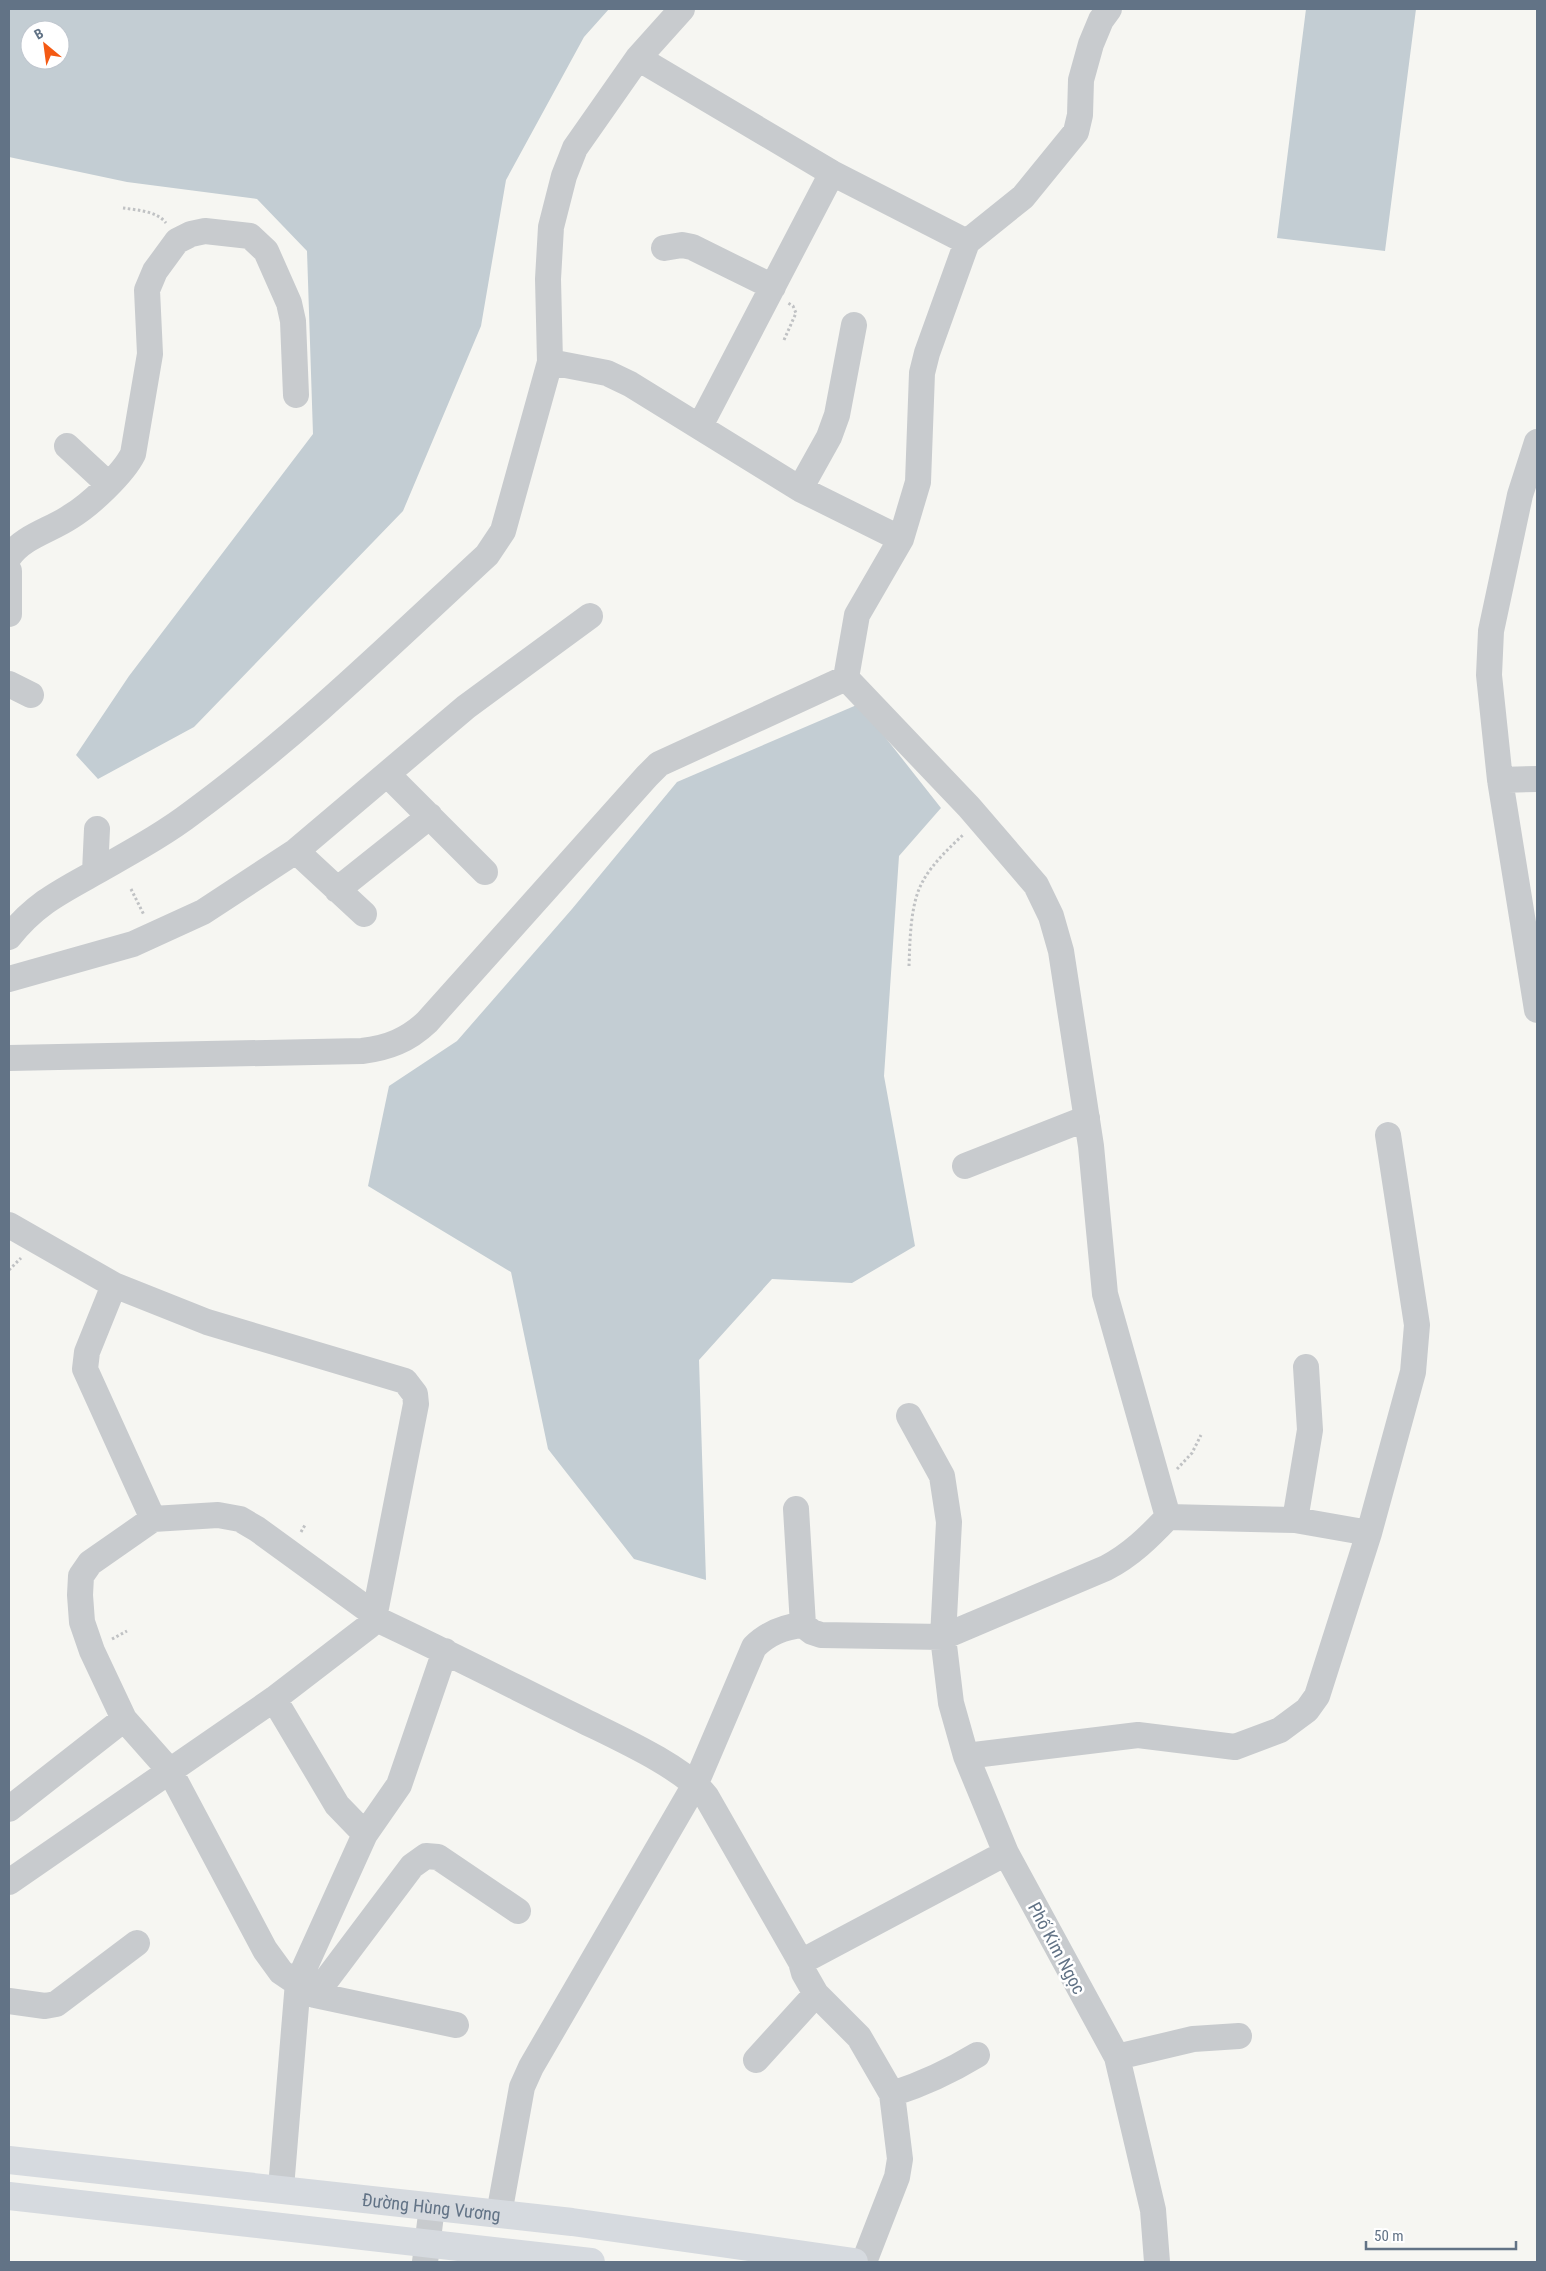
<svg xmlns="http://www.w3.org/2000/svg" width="1546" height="2271" font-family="'Roboto Condensed',sans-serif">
<rect width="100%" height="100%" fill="#f6f6f2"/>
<path fill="#c3cdd3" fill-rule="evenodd" d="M9 9H609L584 37 506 180 481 326 403 511 194 727 98 779 76 755 129 676 313 434 307 251 257 199 127 182 9 157ZM30 30H60V60H30Z
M1306 9H1416L1385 251 1277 238Z
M859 704 941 808 899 856 884 1076 915 1246 852 1283 772 1279 699 1360 706 1580 634 1559 548 1449 511 1272 368 1186 389 1086 457 1041 572 909 677 782Z"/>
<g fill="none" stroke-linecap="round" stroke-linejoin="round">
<path stroke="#c0c2c4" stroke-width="3" stroke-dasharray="2.5 2.5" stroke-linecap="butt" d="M123 208C137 210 157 211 166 223
M784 340 796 313 793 306 788 303
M131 889 144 915
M909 966C910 941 910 903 923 881 932 864 950 847 964 834
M9 1270 21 1258
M1177 1469 1192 1453 1201 1435
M301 1532 305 1525
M112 1639 127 1631"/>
<path stroke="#c8cbce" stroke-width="26" d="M638 58 832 173 967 242
M664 248 682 245 692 247 773 287
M550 362 607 373 630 384 800 489 901 539
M700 426 832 173
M1537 442 1520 495 1491 631 1489 675 1500 780 1537 1010
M67 446 108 484
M800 489 829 437 837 415 854 325
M9 557C22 537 51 530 70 517 90 505 123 474 133 454L150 354 147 290 155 271 177 241 191 234 205 231 250 236 266 251 289 303 293 321 296 395
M9 571V614
M846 678 969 807 1036 885 1051 916 1061 951 1091 1146 1105 1294 1168 1517
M846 678 857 615 901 539 918 482 922 373 927 353 967 242 1023 197 1076 132 1080 115 1081 80 1091 44 1101 20 1109 9
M9 684 31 695
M387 774 485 872
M1500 780 1537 779
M296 851 364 914
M95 872 97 829
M337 890 430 816
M9 937C35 904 60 892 96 872 129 853 163 835 193 812 298 735 392 643 487 555L503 531 550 362 548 279 551 227 564 176 575 148 638 58 682 9
M9 979 133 944 203 912 296 851 466 707 590 616
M9 1058 362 1051C388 1048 408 1040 427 1022L647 776 659 764 846 678
M965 1166 1087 1118
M9 1225 114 1285 207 1322 405 1381 415 1394 416 1404 374 1618 369 1626 274 1699 9 1882
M114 1285 87 1352 85 1369 153 1519
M909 1416 942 1476 949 1522 943 1637 951 1703 966 1756 1006 1853 1117 2057 1153 2210 1157 2262
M796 1509 803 1625 812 1632 821 1635 943 1637 1106 1568C1131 1555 1149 1537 1168 1517L1295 1520 1369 1533
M1295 1520 1310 1430 1306 1367
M274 1699 337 1805 365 1834
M966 1756 1138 1735 1235 1747 1280 1730 1307 1710 1317 1696 1369 1533 1413 1372 1417 1325 1388 1135
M9 1809 124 1719
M801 1962 1006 1853
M315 1995 412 1866 426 1856 438 1857 518 1911
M9 2001 45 2006 56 2004 137 1943
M456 2025 315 1995 281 1972 265 1950 170 1771 124 1719 92 1651 82 1622 80 1595 81 1576 90 1563 153 1519 218 1515 240 1519 257 1529 367 1609 374 1618C443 1650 511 1685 580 1719 616 1737 682 1766 706 1796L801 1962 804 1973 816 1994 859 2037 892 2094 900 2159 897 2177 864 2262
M1117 2057 1193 2039 1239 2036
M756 2060 816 1994
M892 2094C923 2084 949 2072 977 2055
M281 2188 298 1982 365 1834 399 1785 445 1651
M499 2214 522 2087 531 2067 696 1783 754 1647C768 1633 783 1627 803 1625
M425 2262 432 2207"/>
<g stroke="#d6dadf" stroke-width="28">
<path id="s1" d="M9 2160 572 2222 854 2262"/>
<path d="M9 2196 591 2262"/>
</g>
</g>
<g text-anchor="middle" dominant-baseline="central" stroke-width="5" stroke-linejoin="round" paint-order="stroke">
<g font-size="18" fill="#627386" stroke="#fff">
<text transform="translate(1057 1948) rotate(62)">Phố Kim Ngọc</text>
<text stroke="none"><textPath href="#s1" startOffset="425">Đường Hùng Vương</textPath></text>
</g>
</g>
<rect width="1546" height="2271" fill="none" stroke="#627386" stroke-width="20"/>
<g transform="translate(45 45) rotate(331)"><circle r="24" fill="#ffffff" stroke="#c0c7cf"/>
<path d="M0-4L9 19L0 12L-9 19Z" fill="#f45a14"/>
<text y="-8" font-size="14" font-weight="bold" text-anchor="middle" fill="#627386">B</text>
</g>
<path d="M1366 2241v8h150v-8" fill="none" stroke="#627386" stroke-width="2.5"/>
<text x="1374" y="2241" font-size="15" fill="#627386" stroke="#ffffff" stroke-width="4" paint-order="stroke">50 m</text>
</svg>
